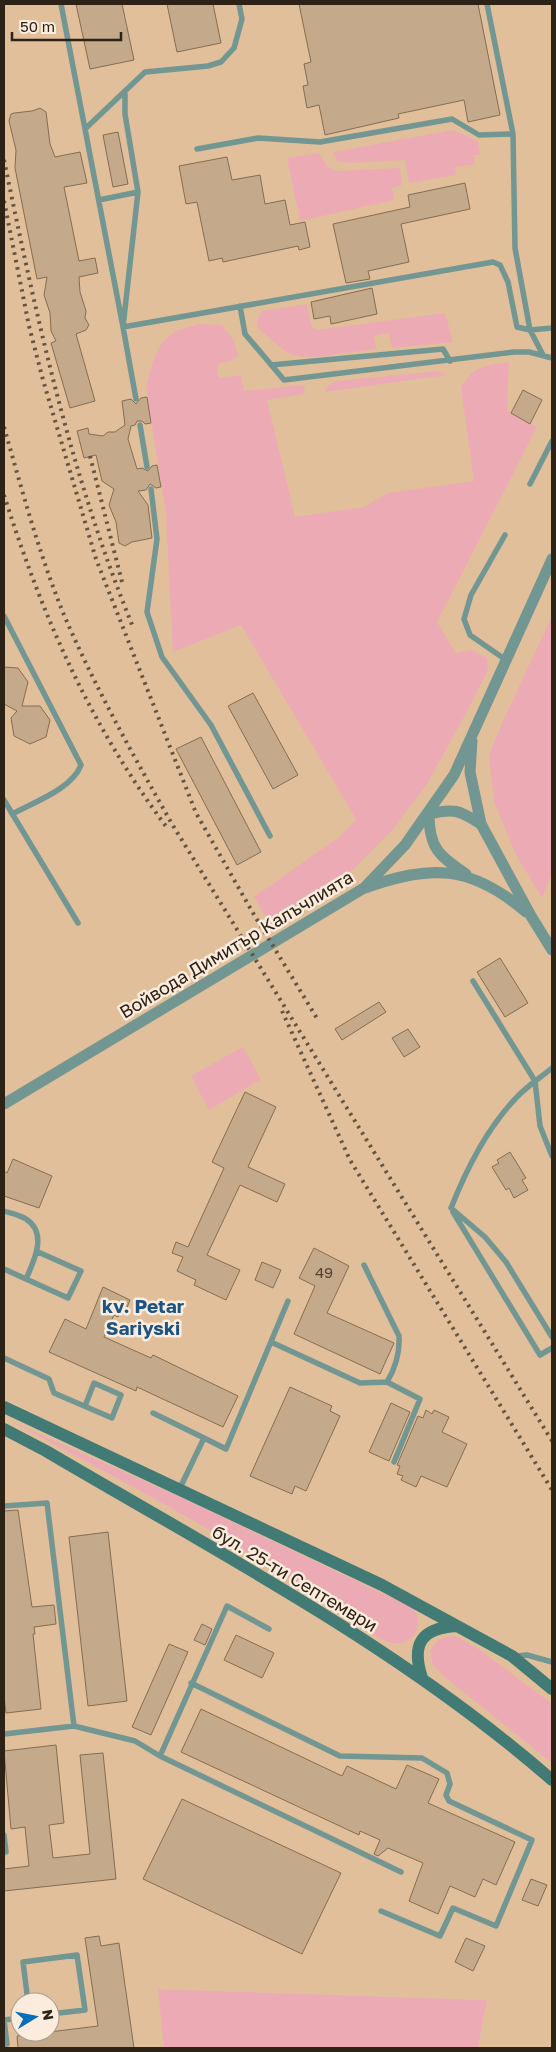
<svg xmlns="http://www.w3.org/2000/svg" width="556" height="2052" font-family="'Golos Text',sans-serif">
<rect width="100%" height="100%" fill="#e5c9aa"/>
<path fill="#e1bf9a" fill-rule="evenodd" d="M4 4H552V2048H478L487 2000 159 1989 164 2048H4ZM20 2002H50V2032H20Z"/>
<path fill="#ecabb4" d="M452 130 468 136 478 142 480 155H474L475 164 455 167 456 175 409 183 405 160 351 163 337 161 333 152Z
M319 153 327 166 336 171 400 168 402 185 392 188 394 200 300 221 287 158Z
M307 304 312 327 317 330 445 313 453 342 392 348 389 333 374 336 376 349 315 357 296 356 283 350 258 328 257 320 262 311Z
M199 324 222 325 234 341 238 356 230 361 217 364 219 378 241 375 244 391 301 385 305 388 304 394 267 400 295 517 364 507 388 493 474 481 461 388C473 365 485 366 509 362L507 411 537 427 437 622 456 653 472 650 487 658 488 670 465 715 427 784 393 829 356 867 292 912 267 919 254 897 339 837 356 819 241 625 173 652 166 513 146 388C151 369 155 344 173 333 180 328 191 327 199 324Z
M438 371 446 375 325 392 328 386 336 381Z
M552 616V872L542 898 516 855 494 802 489 755 503 721Z
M243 1047 261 1079 209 1110 191 1076Z
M6 1419 182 1498 413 1608C429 1629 406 1652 383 1640 362 1630 342 1613 323 1600 298 1583 272 1568 246 1552 168 1504 87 1462 6 1419Z
M455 1636 476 1647 552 1704V1763L441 1674 433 1665 430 1651C436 1639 443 1637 455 1636Z
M158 1989 487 2000 478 2048H164Z"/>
<path fill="#c5a98b" stroke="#866d50" d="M76 4H122L134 60 90 69Z
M167 4H213L221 43 177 52Z
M299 4H478L500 115 468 122 464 100 398 114 399 118 325 135 319 105 307 108 303 86 308 85 304 64 311 62Z
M40 108 46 112 50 144 55 157 80 152 87 183 64 187 79 261 95 258 98 273 79 277 80 292 86 311 85 318 89 325 86 330 76 334 95 401 70 408 51 343 56 341 51 331 50 313 44 295 47 277 37 279 15 168 16 150 9 121 11 114 14 113 32 111Z
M118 132 128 184 113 187 103 135Z
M227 157 232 180 260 175 265 204 285 200 290 225 305 222 310 247 299 250 298 246 223 262 222 258 209 261 197 202 186 204 179 166Z
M465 183 470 209 401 224 409 262 368 271 370 279 346 283 333 224 410 207 408 195Z
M372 288 377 314 331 324 330 316 314 319 311 302Z
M523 390 542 400 530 424 511 413Z
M147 397 151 423 145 424 142 421H137L135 425 131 426 128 439 137 469 142 468 148 471 152 466 157 465 161 487 156 488 150 484 146 490 138 491 148 505 152 538 132 542 125 546 119 543 116 522 109 505 114 489 102 481 96 455 84 458 77 431 88 428 89 434 103 436 108 432H115L125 425 122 401 131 399 136 404 141 398Z
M4 667 18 668 28 682 22 706H40L50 720 46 737 30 744 14 736 11 718 17 711 4 704Z
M253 693 298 775 273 789 228 706Z
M201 737 261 852 237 865 176 749Z
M500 958 528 1003 505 1017 477 972Z
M379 1002 386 1012 342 1040 335 1029Z
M408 1029 420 1047 404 1057 392 1038Z
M245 1092 276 1107 248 1167 285 1184 277 1202 240 1185 207 1255 240 1270 226 1300 194 1285 196 1280 177 1271 183 1257 172 1253 176 1242 188 1247 224 1168 212 1162Z
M510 1152 526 1178 522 1180 528 1190 514 1198 509 1188 506 1190 492 1167 499 1163 497 1160Z
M13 1159 52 1176 39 1208 4 1196V1171L7 1173Z
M314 1248 349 1266 327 1313 394 1343 380 1374 294 1334 315 1286 299 1278Z
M262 1262 281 1270 273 1288 255 1280Z
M103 1287 130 1300 126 1310 122 1308 118 1317 114 1315 104 1337 151 1358 153 1355 238 1396 223 1427 137 1387 136 1391 49 1352 65 1319 86 1329Z
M290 1387 332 1406 330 1411 340 1416 306 1491 295 1486 292 1494 250 1476Z
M391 1403 410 1412 389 1461 369 1452Z
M426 1410 432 1414 434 1410 449 1417 442 1432 467 1444 447 1487 421 1476 416 1487 401 1480 403 1476 397 1474 400 1466 397 1465 418 1416 423 1418Z
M18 1510 32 1607 54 1605 56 1624 34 1627 35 1634H33L41 1709 6 1713 4 1697V1511Z
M108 1532 127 1701 88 1706 69 1537Z
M202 1624 212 1629 205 1645 194 1640Z
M236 1635 274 1653 262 1678 224 1660Z
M169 1644 188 1652 151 1735 132 1727Z
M201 1709 342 1776 347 1766 396 1789 407 1765 439 1779 428 1803 515 1842 496 1885 483 1879 475 1897 450 1886 438 1914 409 1901 423 1863 388 1848 378 1856 374 1854 380 1840 360 1831 359 1835 181 1752Z
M56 1745 64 1823 49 1825 53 1858 90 1854 80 1755 103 1753 116 1879 4 1891V1869L29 1866 25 1827 11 1829 4 1751Z
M182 1799 341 1873 302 1954 143 1879Z
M531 1879 547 1885 538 1906 522 1900Z
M99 1936 101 1946 119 1943 134 2048H18L17 2036 98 2026 85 1938Z
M466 1938 485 1946 473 1971 455 1962Z"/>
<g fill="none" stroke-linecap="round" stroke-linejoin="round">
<path stroke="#729692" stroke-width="5.5" d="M61 4 85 129
M239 4 242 19 234 48 221 62 208 66 145 72 85 129 123 327 493 262 500 265 508 282 517 327 530 330 552 328
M487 4 513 134 515 248 530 330 543 355
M197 149 258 138 320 142 452 119 479 135 513 134
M99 200 138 192 125 114V91
M240 306 245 334 284 380 514 352H529L552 358
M271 365 443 349 450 361
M136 399 123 327 138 192
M140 425 147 467
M530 484 552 441
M151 489 157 539 147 612 162 657 211 725 270 836
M505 535 471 595 464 619 470 635 506 660
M4 616 81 765C72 789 34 802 12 814
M4 800 78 923
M473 981 535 1081 540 1126 552 1156
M552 1068C540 1078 526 1087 516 1098 487 1128 466 1170 451 1208L485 1237 506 1262 552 1337
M4 1211C10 1213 20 1215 26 1219 48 1233 34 1261 26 1279L4 1269
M453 1212 540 1355 552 1348
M26 1279 68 1298 81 1271 38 1252
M271 1342 360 1383 387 1382C396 1367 400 1353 399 1336L364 1265
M4 1358 49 1379 54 1393 112 1418 121 1395 94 1383 85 1406
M387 1382 420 1399 394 1462
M153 1413 204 1438 179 1490
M204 1438 226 1449 288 1301
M4 1506 47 1503 74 1726
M516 1656 527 1655 552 1662
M191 1683 340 1756 422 1758 447 1773 450 1784 446 1795 449 1801 532 1840 496 1926 453 1908 440 1936 381 1911
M4 1734 74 1726 135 1741 160 1756 401 1872
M160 1756 227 1606 269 1629
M4 1835 6 1852
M28 2002 23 1962 77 1955 85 2010 50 2014
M4 2044H7L4 2020 20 2018"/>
<path stroke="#729692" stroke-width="11" d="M472 741 470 772 481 824 531 916 552 950
M429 814C429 848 439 856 466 874
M429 814C454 808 459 810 481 824
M365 888C431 864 471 865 526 912
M4 1104 364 888 405 845 454 775 552 559"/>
<path stroke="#427a76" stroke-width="12" d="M4 1407 382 1585 512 1656 552 1689
M4 1429 46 1451C219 1553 400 1647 552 1780
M422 1678C411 1644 421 1628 457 1626"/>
<path stroke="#645442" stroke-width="4" stroke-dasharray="2.5 5" stroke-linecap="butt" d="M4 160C37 320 71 476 133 627
M4 201 29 326 43 380 96 559 196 813 253 913 318 1020
M4 427C22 490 39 554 64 615 95 687 133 755 172 824L552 1441
M90 456 123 586
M4 495C43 618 90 725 168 829
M282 1011 350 1160 552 1490"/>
</g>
<g text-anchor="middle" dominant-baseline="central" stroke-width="5" stroke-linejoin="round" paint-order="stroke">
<g font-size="15" fill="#534433">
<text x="324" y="1272">49</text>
</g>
<g font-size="18" fill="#2d2216" stroke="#fbecdd">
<text transform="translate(236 944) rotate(-31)">Войвода Димитър Калъчлията</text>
<text transform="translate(295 1578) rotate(31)">бул. 25-ти Септември</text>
</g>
<g font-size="19" font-weight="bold" fill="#1b5384" stroke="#fbecdd">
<text x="143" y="1305">kv. Petar<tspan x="143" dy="22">Sariyski</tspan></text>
</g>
</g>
<rect width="556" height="2052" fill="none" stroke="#2d2216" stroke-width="10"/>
<g transform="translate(35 2017) rotate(80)"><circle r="24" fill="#fbecdd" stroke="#a99b8d"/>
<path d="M0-4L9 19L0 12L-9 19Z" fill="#056db9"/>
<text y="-8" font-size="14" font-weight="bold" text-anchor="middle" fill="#2d2216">N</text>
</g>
<path d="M12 32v8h109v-8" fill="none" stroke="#2d2216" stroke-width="2.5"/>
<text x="20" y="32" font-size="15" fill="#2d2216" stroke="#fbecdd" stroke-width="4" paint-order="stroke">50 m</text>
</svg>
